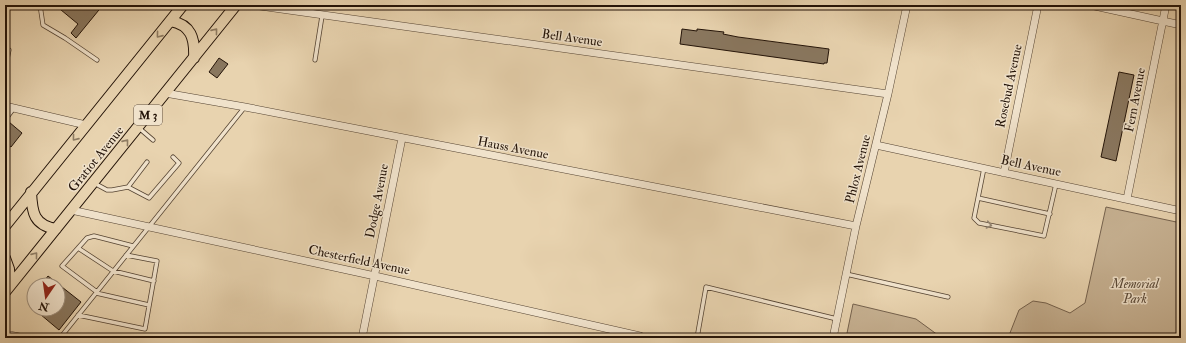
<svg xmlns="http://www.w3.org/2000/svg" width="1186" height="343" font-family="'IM FELL Double Pica',serif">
<rect width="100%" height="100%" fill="#e8d3af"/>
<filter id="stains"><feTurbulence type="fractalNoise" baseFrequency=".005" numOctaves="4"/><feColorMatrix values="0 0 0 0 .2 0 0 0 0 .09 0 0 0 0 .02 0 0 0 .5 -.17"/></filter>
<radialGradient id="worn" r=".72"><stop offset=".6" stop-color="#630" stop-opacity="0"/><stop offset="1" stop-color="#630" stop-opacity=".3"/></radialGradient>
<path fill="#c7b293" stroke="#75624e" d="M1106 207 1181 223V338H1008L1019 310 1033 301 1046 303 1070 313 1085 303Z
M853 304 916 319 942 338H846Z"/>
<path fill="#89775f" stroke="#231308" d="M55 5H103L76 38 71 33 78 24Z
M682 29 697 31V29L724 32 723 34 738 37 829 49 827 63H824V64L680 44Z
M219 58 228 64 217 78 209 72Z
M1119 72 1134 75 1116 161 1101 157Z
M9 122 22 133 11 147 5 143V127Z
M48 276 81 302 59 330 34 309H58V285H41Z"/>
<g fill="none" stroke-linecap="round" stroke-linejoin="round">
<defs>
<path id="lane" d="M40 5 43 25 65 38 97 60
M296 11 300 5
M5 49 9 50 5 69
M315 60 322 16
M5 120 14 108
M139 128 153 140
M147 162 128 187 149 198 179 163 173 157
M984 168 974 218 979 223 1044 236 1056 184
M94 183 107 190H112L128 187
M978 198 1050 214
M78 248 113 271 154 281
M846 274 948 297
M97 292 62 266 87 238 94 236 133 246
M96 293 149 305
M78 315 145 329 157 261 126 255
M60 338 244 108
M697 338 706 287 837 319"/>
<path id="street" d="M252 5 888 94
M1090 5 1181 25
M165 93 245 107 856 226
M5 106 86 125
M876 145 1181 211
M1004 173 1038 5
M1127 199 1166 5
M71 210 375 276 640 336
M5 334 24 338
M362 338 402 138
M833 338 856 226 888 94 907 5"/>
<path id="primary" d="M171 21C191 25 195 38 194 58
M31 192C32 213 34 225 56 229
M5 226 183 5
M5 258 9 269 10 285
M5 292 236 5"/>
</defs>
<use href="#lane" stroke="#544332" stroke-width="5"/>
<use href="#street" stroke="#544332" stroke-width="8"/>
<use href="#primary" stroke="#231308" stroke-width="12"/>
<use href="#lane" stroke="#f0e2cb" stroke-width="3.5"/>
<use href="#street" stroke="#f0e2cb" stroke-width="7"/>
<use href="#primary" stroke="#e8d3af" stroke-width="10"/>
</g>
<defs><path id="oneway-chevron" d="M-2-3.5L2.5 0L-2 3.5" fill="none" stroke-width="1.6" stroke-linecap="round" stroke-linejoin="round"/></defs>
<g stroke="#8f7d64">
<use href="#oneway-chevron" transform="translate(215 31) rotate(-51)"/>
<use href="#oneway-chevron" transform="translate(159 35) rotate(129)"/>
<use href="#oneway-chevron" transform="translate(75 138) rotate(129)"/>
<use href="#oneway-chevron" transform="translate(126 142) rotate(-51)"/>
<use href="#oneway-chevron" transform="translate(35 255) rotate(-51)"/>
</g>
<use stroke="#948573" href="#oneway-chevron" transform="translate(989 225) rotate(12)"/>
<g text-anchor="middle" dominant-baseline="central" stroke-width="3" stroke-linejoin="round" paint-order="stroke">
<rect fill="#f0e2cb" stroke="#605142" stroke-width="1" x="134" y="105" width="28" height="20" rx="3"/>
<g font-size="12" font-weight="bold" fill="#231308">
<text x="148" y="115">M 3</text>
</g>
<g font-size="13" fill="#231308" stroke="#f0e2cb">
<text transform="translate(572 38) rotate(8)">Bell Avenue</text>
<text transform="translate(1009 86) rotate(-78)">Rosebud Avenue</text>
<text transform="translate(1135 100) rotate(-79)">Fern Avenue</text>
<text transform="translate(513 148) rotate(11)">Hauss Avenue</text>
<text transform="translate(96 159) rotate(-51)">Gratiot Avenue</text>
<text transform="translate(1031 166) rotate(12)">Bell Avenue</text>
<text transform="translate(858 169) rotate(-76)">Phlox Avenue</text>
<text transform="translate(377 201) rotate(-79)">Dodge Avenue</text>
<text transform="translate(359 260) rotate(12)">Chesterfield Avenue</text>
</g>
<g font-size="13" font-style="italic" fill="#5c4b39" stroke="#f0e2cb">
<text x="1135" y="284">Memorial<tspan x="1135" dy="15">Park</tspan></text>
</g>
</g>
<rect width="1186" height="343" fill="none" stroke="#e8d3af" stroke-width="20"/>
<rect x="6" y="6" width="1174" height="331" fill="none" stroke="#231308" stroke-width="2"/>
<rect x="10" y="10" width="1166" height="323" fill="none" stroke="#231308"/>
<g transform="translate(46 297) rotate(193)"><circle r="19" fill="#f0e2cb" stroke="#9e8f7d"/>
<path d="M0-3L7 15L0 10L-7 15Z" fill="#8f2418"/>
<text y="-6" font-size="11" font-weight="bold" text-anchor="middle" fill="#231308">N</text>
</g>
<rect width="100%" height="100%" filter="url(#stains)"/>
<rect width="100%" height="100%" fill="url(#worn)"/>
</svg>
